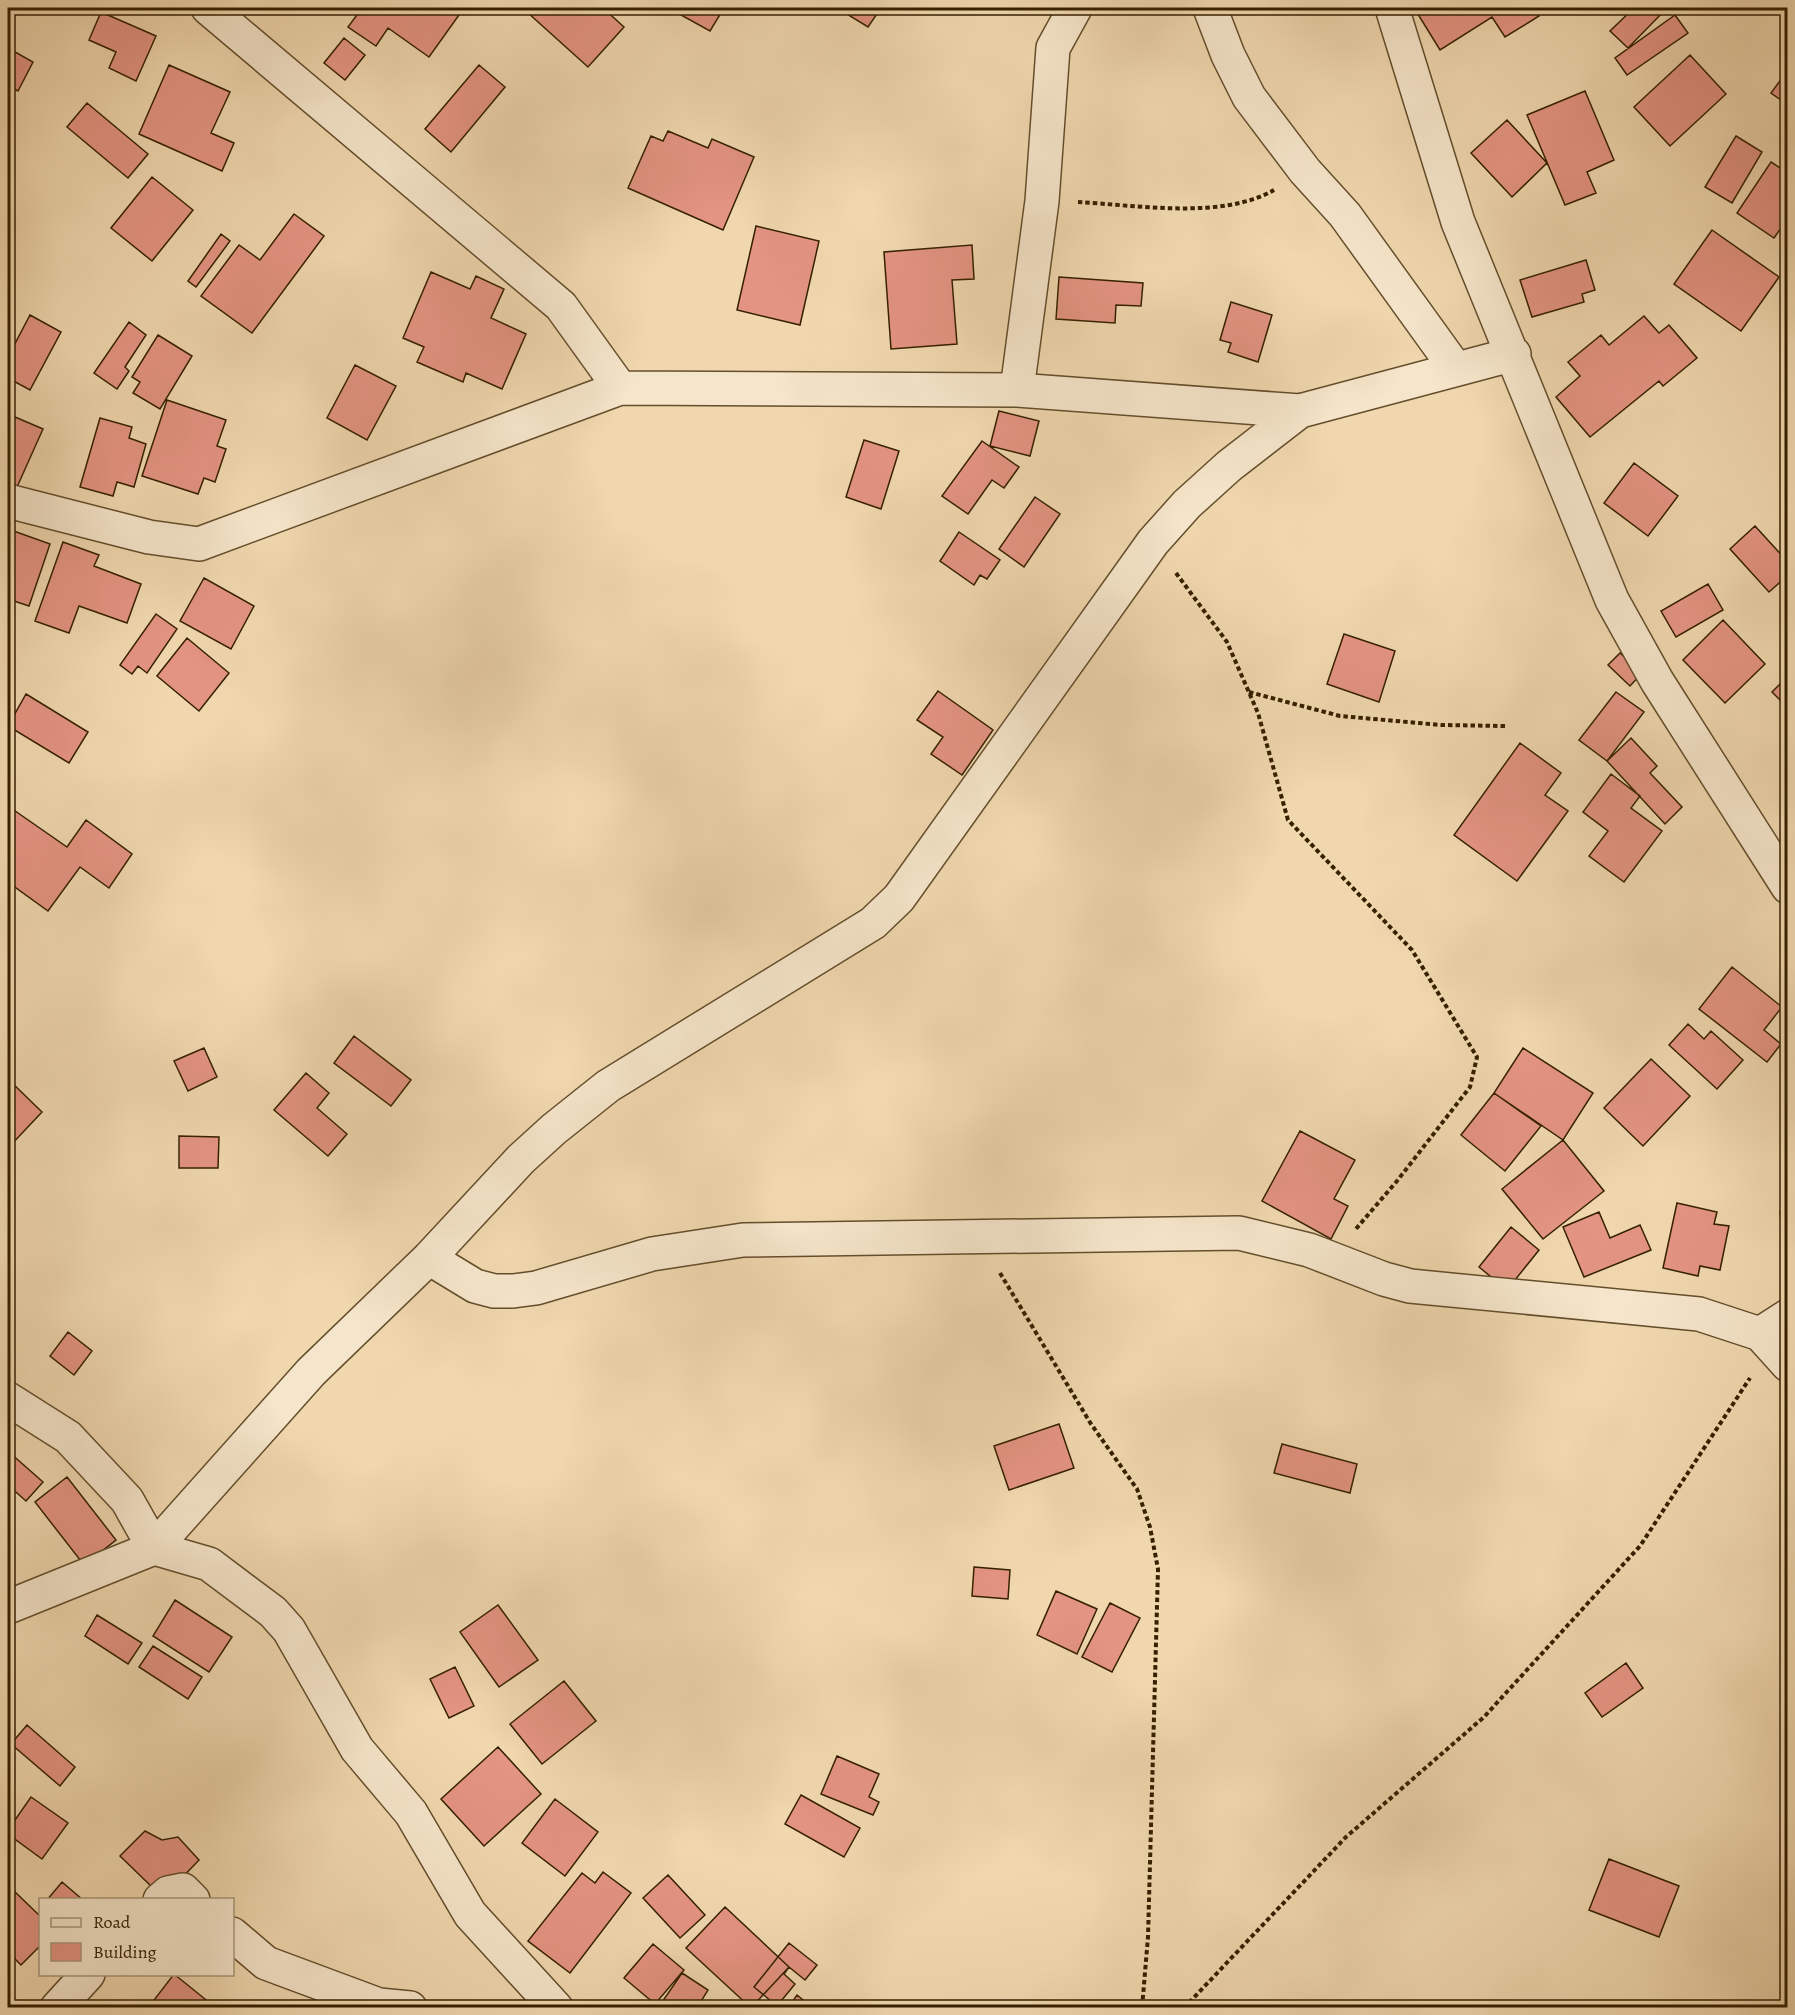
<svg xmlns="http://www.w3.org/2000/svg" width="1795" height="2015" font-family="Alegreya,serif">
<rect width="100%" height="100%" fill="#f0d7ae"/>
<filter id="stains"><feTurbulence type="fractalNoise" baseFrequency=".00333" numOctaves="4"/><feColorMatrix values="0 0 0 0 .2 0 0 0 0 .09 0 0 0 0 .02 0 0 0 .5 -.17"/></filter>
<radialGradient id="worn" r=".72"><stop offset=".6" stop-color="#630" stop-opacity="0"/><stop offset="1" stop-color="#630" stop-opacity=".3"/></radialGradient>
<path fill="#e49482" stroke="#352000" stroke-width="1.5" d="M362 8H464L429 57 388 28 376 46 348 27Z
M531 8H603L624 27 588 67 527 12Z
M686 8H724L710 31 681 15Z
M837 8H881L868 27Z
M1422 8H1533L1539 16 1505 37 1492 17 1440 50 1416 11Z
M1634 8H1667L1628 48 1610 31Z
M101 12 156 36 136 81 109 68 116 52 89 40Z
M1675 15 1688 33 1627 75 1615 58Z
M344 38 365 55 345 80 324 63Z
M8 48 33 62 18 91 8 85Z
M1690 55 1726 94 1670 146 1634 107Z
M169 65 230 92 211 133 234 143 222 171 139 134Z
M479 65 505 87 451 152 425 129Z
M1788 70V105L1771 93Z
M1585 91 1614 160 1587 172 1596 193 1565 205 1527 115Z
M87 103 148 154 128 178 67 127Z
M1507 120 1547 163 1512 197 1471 153Z
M668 131 708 148 712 139 754 157 723 230 628 188 651 136 663 141Z
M1736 136 1762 152 1732 203 1705 187Z
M1771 162 1788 173V218L1774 238 1737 213Z
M152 177 193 210 152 261 111 228Z
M294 214 324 236 252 333 201 296 239 245 260 260Z
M756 226 819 241 800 325 737 310Z
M1712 230 1779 277 1741 331 1674 284Z
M221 234 230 241 196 287 188 281Z
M972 245 974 279 952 280 957 344 891 349 884 252Z
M1586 260 1595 290 1582 294 1584 302 1532 317 1520 280Z
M431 272 470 289 476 276 504 289 491 318 526 334 502 389 466 373 463 382 417 362 424 347 403 338Z
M1059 277 1143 283 1141 306 1116 305 1115 323 1056 319Z
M1231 302 1272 315 1258 362 1228 352 1231 343 1220 340Z
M30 315 61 332 30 390 8 378V357Z
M1644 316 1659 333 1669 325 1697 358 1663 386 1659 381 1590 437 1556 397 1580 376 1568 362 1601 335 1609 345Z
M129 322 146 335 125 367 129 371 117 389 94 373Z
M158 335 192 356 160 409 133 393 140 382 132 377Z
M355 365 396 386 367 440 327 418Z
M167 400 226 420 217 446 226 449 215 482 204 478 198 494 142 476Z
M999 411 1039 421 1030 456 990 446Z
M8 414 43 429 17 487 8 483Z
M100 418 132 427 129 438 146 444 134 487 117 482 113 496 80 487Z
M864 440 899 451 881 509 846 497Z
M982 441 1019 467 1004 488 992 480 968 514 942 496Z
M1634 463 1678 496 1648 536 1604 503Z
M1035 497 1060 514 1024 567 999 549Z
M1755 526 1788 562V575L1769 592 1730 549Z
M8 529 50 544 29 606 8 599Z
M959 532 1000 560 987 579 980 575 974 585 940 561Z
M63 542 99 555 94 566 141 584 127 623 79 606 69 633 35 621Z
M204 578 254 606 231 649 180 621Z
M1708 584 1723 610 1676 637 1661 611Z
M156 614 177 629 147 673 138 666 132 674 120 665Z
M1723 620 1765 664 1725 703 1683 660Z
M1344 634 1395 651 1379 702 1327 684Z
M187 638 229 673 199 711 157 676Z
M1620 653 1642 673 1630 686 1608 665Z
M1788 676V708L1772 692Z
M938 691 993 730 962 775 931 754 943 737 917 720Z
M1616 692 1644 712 1607 761 1579 740Z
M26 694 88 732 69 763 8 726Z
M1631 738 1657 766 1650 773 1682 807 1665 824 1607 761Z
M1520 743 1561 773 1545 795 1568 811 1517 881 1454 835Z
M1611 774 1640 796 1631 808 1662 831 1624 882 1589 856 1608 831 1583 812Z
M8 806 67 847 86 820 132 854 109 888 80 867 48 911 8 882Z
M1732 967 1782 1007 1764 1030 1781 1044 1767 1062 1699 1009Z
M1688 1024 1704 1039 1711 1031 1743 1060 1717 1089 1669 1045Z
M354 1036 411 1080 391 1106 334 1063Z
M204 1048 217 1077 188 1091 174 1061Z
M1523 1048 1593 1093 1563 1140 1494 1093Z
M1651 1059 1690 1096 1643 1146 1604 1108Z
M306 1073 329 1093 317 1108 347 1134 328 1156 274 1110Z
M8 1079 42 1112 9 1147 8 1145Z
M1494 1093 1541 1126 1505 1171 1461 1135Z
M1300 1131 1355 1160 1334 1199 1348 1206 1331 1239 1262 1201Z
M179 1136 219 1137 218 1168H179Z
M1563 1140 1604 1191 1543 1239 1502 1189Z
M1677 1203 1717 1212 1714 1224 1729 1226 1720 1270 1700 1266 1698 1276 1663 1268Z
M1599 1212 1610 1238 1640 1225 1651 1250 1584 1277 1563 1227Z
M1780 1212H1788L1787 1276Z
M1511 1227 1539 1250 1507 1290 1479 1267Z
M68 1332 92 1351 74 1375 50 1356Z
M1059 1424 1074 1468 1009 1490 994 1446Z
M1282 1444 1357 1464 1350 1493 1274 1473Z
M9 1452 43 1482 26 1501 8 1485Z
M67 1477 116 1540 84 1565 35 1502Z
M974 1567 1010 1570 1008 1599 972 1596Z
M1056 1591 1097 1609 1077 1654 1037 1635Z
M175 1600 232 1637 209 1672 153 1636Z
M1110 1603 1140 1618 1112 1672 1082 1657Z
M498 1605 538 1660 499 1687 460 1632Z
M97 1615 142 1643 128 1664 85 1636Z
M153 1646 202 1677 188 1699 139 1667Z
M1626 1663 1643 1688 1602 1717 1585 1693Z
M455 1667 474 1706 449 1718 430 1679Z
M564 1681 596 1721 542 1764 510 1724Z
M27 1725 75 1767 60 1786 11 1744Z
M498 1747 541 1794 484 1846 441 1799Z
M837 1756 879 1774 869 1797 879 1802 873 1815 821 1794Z
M801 1795 860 1828 844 1857 785 1824Z
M31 1797 68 1823 42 1859 8 1834V1830Z
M555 1799 598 1832 565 1876 522 1843Z
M145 1831 162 1840 178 1837 199 1860 175 1885 152 1887 120 1856Z
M1609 1859 1679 1886 1659 1937 1589 1910Z
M603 1872 631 1893 570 1973 528 1941 582 1873 595 1883Z
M668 1875 705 1915 680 1938 643 1898Z
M62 1882 83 1900H47Z
M13 1890 40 1916V1946L21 1965 8 1952V1896Z
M725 1907 789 1967 751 2008 686 1948Z
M789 1943 817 1965 805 1980 789 1967 784 1974 795 1984 777 2006 754 1987Z
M653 1944 684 1970 655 2004 624 1978Z
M682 1973 708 1990 697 2008H658Z
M174 1974 216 2008H148Z
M797 1995 813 2008H788Z"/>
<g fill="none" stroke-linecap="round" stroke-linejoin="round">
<defs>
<path id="minor" d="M208 8 561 306 620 388
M1210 8 1228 55 1249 97 1305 171 1345 215 1456 369
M1392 8 1458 222 1612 600 1657 681 1788 887
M1017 390 1042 201 1053 48 1075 8
M8 501 149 537 199 544 620 388 1017 390 1300 411
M429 1258 475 1286 494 1291H513L536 1288 652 1254 743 1240 1239 1233 1309 1250 1384 1279 1410 1286 1699 1314 1760 1334 1788 1365
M1760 1334 1788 1316
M8 1399 68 1437 127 1500 154 1548 209 1564 273 1612 289 1630 357 1749 411 1813 470 1914 556 2008
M8 1607 154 1548 311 1372 429 1258 521 1159 554 1129 608 1086 873 923 899 898 1153 542 1187 504 1229 466 1300 411 1514 354
M160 1900 168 1893 183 1890 193 1900
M232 1934 266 1963 379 2005 410 2008
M57 2008 88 1974"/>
</defs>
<use href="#minor" stroke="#644e2c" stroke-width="36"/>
<path stroke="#352000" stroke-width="4" stroke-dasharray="4.5 3" stroke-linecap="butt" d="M1078 202C1136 205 1222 220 1274 190
M1176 573 1227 642 1258 713 1288 820 1412 950 1477 1057 1470 1087 1397 1181 1355 1230
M1249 692 1340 716 1441 725 1505 726
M1000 1273 1091 1424 1137 1489 1150 1527 1158 1569 1148 1937 1142 2008
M1184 2008 1346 1837 1484 1717 1640 1546 1750 1378"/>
<use href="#minor" stroke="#f5e5ca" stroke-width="33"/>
</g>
<rect width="1795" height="2015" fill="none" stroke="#f0d7ae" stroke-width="30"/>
<rect x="9" y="9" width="1777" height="1997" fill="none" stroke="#352000" stroke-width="3"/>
<rect x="15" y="15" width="1765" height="1985" fill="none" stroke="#352000" stroke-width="1.5"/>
<rect x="39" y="1898" width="195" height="78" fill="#f5e5ca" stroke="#a89679" stroke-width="1.5"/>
<rect x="51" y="1918" width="30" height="9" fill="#f5e5ca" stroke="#a89679" stroke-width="1.5"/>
<text x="93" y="1928" font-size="18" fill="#352000">Road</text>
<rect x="51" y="1943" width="30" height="18" fill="#e49482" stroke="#a89679" stroke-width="1.5"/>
<text x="93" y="1958" font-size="18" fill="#352000">Building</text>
<rect width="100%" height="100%" filter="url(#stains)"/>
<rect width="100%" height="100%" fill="url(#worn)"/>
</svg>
